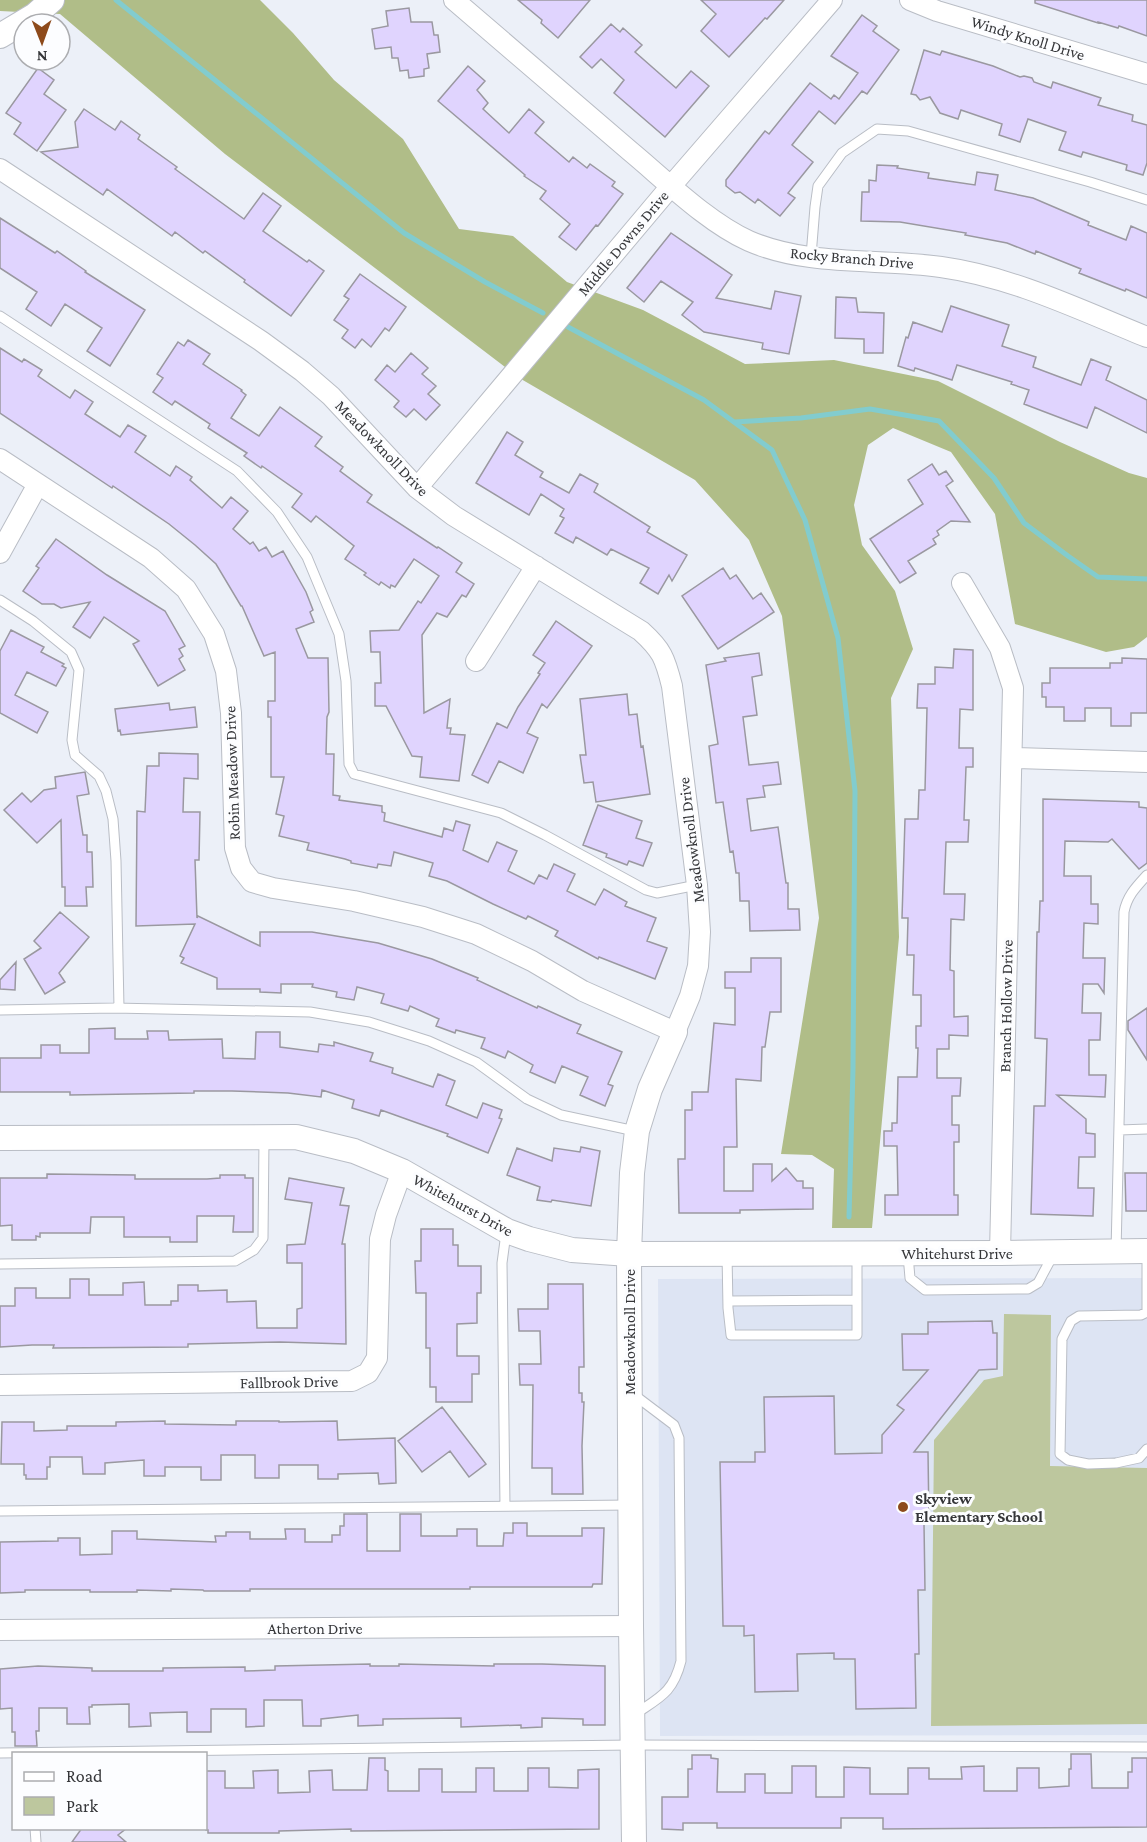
<svg xmlns="http://www.w3.org/2000/svg" width="1147" height="1842" font-family="'Crimson Pro',serif">
<rect width="100%" height="100%" fill="#ecf0f8"/>
<path fill="#dde4f3" d="M1147 1278V1735L660 1736 658 1279Z"/>
<path fill="#bdc79e" d="M1004 1314 1051 1315 1050 1466 1147 1468V1724L931 1726 934 1440 984 1380 1003 1376Z"/>
<path fill="#b0bd88" d="M0 0H260L293 33 334 80 403 139 459 229 513 236 567 282 643 310 745 364 834 360 938 381 1060 442 1129 473 1147 478V637L1134 647 1106 652 1015 624 995 514 951 452 893 428 868 445 854 505 862 545 895 591 913 649 891 698 899 937 872 1228H832L834 1169 812 1155 781 1154 819 918 782 616 749 540 695 480 521 379 225 154 60 14 0 11Z"/>
<g fill="none" stroke-linecap="round" stroke-linejoin="round">
<path stroke="#82ccce" stroke-width="5" d="M116 0 404 233 485 282 543 313
M568 327 704 400 772 450 805 520 838 638 855 791 853 1069 849 1217
M734 422 801 418 870 409 939 421 994 478 1024 523 1068 556 1098 577 1147 579"/>
</g>
<path fill="#e0d4fe" stroke="#9a98a0" stroke-width="1.5" d="M518 0H590L558 38 541 23 542 20Z
M701 0H784L767 19 765 18 729 57 701 31 716 14Z
M1035 0H1147V36L1119 26 1118 28 1098 22V23L1035 3Z
M409 8 411 22H432L434 35H438L440 52 427 54 429 68 424 69V76L409 78 408 70 400 71 398 58H392L391 47 375 49 372 29 388 26 386 11Z
M862 15 877 26 873 31 899 50 867 94 862 91 835 124 819 111 792 145 813 162 788 193 795 198 780 216 758 199 755 203 740 192 735 193 726 186V180L765 131 769 134 810 83 831 99 834 95 839 99 858 73 831 56Z
M611 24 620 32 623 28 642 45 635 52 676 88 691 71 709 86 665 137 614 93 624 80 601 59 592 68 580 57Z
M924 50 940 55 942 51 993 66 1020 77 1024 76 1032 78 1034 82 1051 88 1053 82 1101 98 1098 105 1133 115 1132 121 1147 125V163L1143 175 1126 170 1127 165 1083 152 1081 157 1059 150 1066 132 1028 119 1020 142 999 135 1002 124 961 110 958 119 940 113 930 97 920 100 916 95 911 94Z
M468 66 485 81 477 90 488 103 483 109 509 133 529 109 544 122 535 133 569 162 573 157 587 168 590 164 604 174 615 182 612 186 623 194 598 226 596 225 576 250 559 237 570 224 540 199 546 191 524 176 525 175 438 101Z
M38 68 54 80 44 94 66 110 37 151 14 134 21 123 6 113Z
M84 109 115 130 121 121 140 135 138 139 177 167 175 169 244 219 263 193 281 206 263 231 307 262 309 260 324 271 291 316 244 282 245 280 205 251 203 253 175 232 172 236 107 189 103 195 41 152 78 147 75 122Z
M877 165 898 166 897 168 929 173 928 178 975 185 977 172 998 175 995 190 1033 198 1089 222 1088 225 1126 240 1131 226 1147 233V298L1126 289 1125 291 1079 273 1081 269 1036 251 1035 254 1007 243 965 235 966 233 900 222 861 221 862 192H869V180L876 181Z
M0 218 55 253 57 251 86 271 85 272 145 310 110 366 87 351 102 328 65 304 51 326 26 309 37 292 0 268Z
M671 233 732 275 716 298 771 309 775 291 801 296 789 354 762 349 763 343 704 332 682 315 693 302 661 281 644 302 627 288Z
M360 274 406 307 389 331 385 328 371 347 362 339 355 348 342 338 348 330 334 320 349 299 344 296Z
M836 297 856 298 858 312 884 313 883 353H864V339L835 338Z
M951 306 1009 325 1002 346 1036 357 1033 367 1081 385 1091 359 1111 367 1106 380 1147 400V433L1095 407 1087 428 1024 404 1029 390 1011 384 1012 382 957 365 952 380 915 368 914 371 898 366 906 337 908 338 913 322 942 332Z
M188 340 210 354 203 364 242 390 241 391 246 395 231 418 259 436 280 407 322 437 315 446 343 467 340 471 372 495 367 502 437 548 438 547 462 563 456 572 474 584 466 597 462 595 447 617 437 613 422 635 424 713 450 699 447 728H451L450 734 465 735 459 781 420 777 422 757 412 756 386 706H375V683H381L380 652H371L370 631 399 630 418 601 421 603 439 576 414 559 395 587 391 585 390 588 381 582 379 585 364 575 366 573 345 559 354 546 316 516 311 522 292 507 302 494 262 466 261 468 244 456 247 453 208 428 210 424 175 401 172 405 153 392 163 378 157 374 178 342 184 346Z
M0 348 22 362 24 359 42 370 38 376 70 398 75 390 93 402 85 414 120 437 128 425 146 436 135 452 170 476 176 466 192 477 190 480 222 508 231 497 248 511 233 529 250 544 253 542 259 551 266 547 272 557 283 551 306 592 313 610 310 612 314 622 296 629 308 658H328L329 712 327 717 326 754H334L333 795 340 796 339 800 382 806V812L385 813 384 821 442 837 444 828 453 831 456 821 470 825 463 850 488 862 497 842 517 851 508 871 534 884 539 875 547 879 554 864 575 874 567 891 595 905 604 889 627 902 625 906 656 918 647 941 667 948 655 979 599 957 598 959 555 936 558 931 528 916 526 919 493 904 447 881 429 876 433 863 394 852 391 866 378 864 377 868 351 863V861L345 859 307 850 309 843 279 836 284 816 276 814 284 777H271V717H268V701H275V652L264 656 242 606H241L216 564 195 545 169 524 113 486 112 488 0 413Z
M411 353 428 368 422 374 436 386 428 394 440 405 426 420 414 409 406 417 394 407 399 401 375 380 387 365 395 372Z
M507 432 523 442 515 455 543 472 540 477 569 493 580 474 598 484 594 492 650 527 647 532 687 555 672 581 669 575 658 594 640 583 649 568 611 549 607 555 576 537 573 543 555 533 564 518 560 516 564 509 541 494 529 515 476 483Z
M932 464 939 475 946 471 953 481 946 486 970 522 951 521 937 531 939 535 933 539 936 544 908 561 916 573 900 583 870 539 923 504 908 480Z
M56 539 107 575 165 611 185 646 179 649 183 656 179 659 185 670 158 686 133 644 139 641 104 617 90 638 73 627 90 602 61 608 54 604H42L23 591 39 568 36 566Z
M723 568 730 579 736 575 753 599 761 593 774 612 718 649 682 596Z
M556 621 592 646 547 708 542 704 527 733 538 738 523 773 499 761 488 783 472 775 497 723 507 728 518 707 540 674 538 673 545 663 533 655Z
M11 630 44 647 41 652 64 664 62 666 66 668 56 686 27 672 15 695 48 712 37 733 0 713V651Z
M954 649 973 650V710L960 709 959 748H973V767H966L964 820H969L968 842H946L944 894H965L964 920 951 919 950 970 954 971V1017L968 1016V1036L949 1035V1049H937V1078H961L960 1096H952V1125H959V1142H954V1195H958V1215H885V1195H898L897 1146H884V1131H892V1123H897L898 1077H917L918 1048H916V1026H921V995H913L914 955H907L908 918H902L905 819H918L919 790H925L927 708H917L918 684H935V667L953 668Z
M759 653 762 675 752 677 757 715 743 717 749 765 778 762 781 784 763 786 765 797 747 799 751 831 778 827 786 883H788V909H799L800 930 750 931 749 901H740L739 873H736L733 851 730 852 723 802 716 803 709 746 718 744 706 665 726 661 724 658Z
M1122 658 1147 659V713H1131V726H1111V708H1085V721H1064V707H1046V697H1042V683H1050V668H1110V663H1122Z
M627 694 629 715 637 714 641 747 643 746 650 794 596 802 593 782 584 783 580 755H586L580 699Z
M169 703 170 710 195 707 197 727 121 735 120 730 118 731 115 709Z
M159 753 198 754V779L184 778 183 812H200L199 860H195L197 918 198 916 260 946V932H312L378 943 432 959 478 978 477 980 537 1008 538 1006 569 1020 581 1025 577 1033 622 1052 608 1084 613 1086 605 1106 580 1095 588 1077 562 1066 555 1083 530 1072 533 1065 508 1051 505 1058 481 1048 485 1038 456 1030 455 1033 436 1026 439 1019 410 1006 408 1011 381 1003 384 994 357 987 354 1000 336 997 337 992 312 987 313 984H281V993L260 992V989H217V978L181 963 184 958 180 956 195 924 136 926 137 811 145 812 147 766H159Z
M85 772 89 794 77 796 83 835H87V852H92L93 887H86L87 906H65V887H62L61 820 37 843 4 810 22 793 31 802 44 790 56 788 55 777Z
M1043 799 1139 802V807L1147 808V863L1139 869 1112 839 1108 842 1065 841 1064 876H1091V904H1098V924L1084 923 1083 958H1105L1104 993 1098 984H1083L1082 1013H1101L1100 1040H1089V1075H1106L1105 1097 1057 1095 1086 1119V1133L1095 1134V1157H1079L1078 1188H1094L1093 1216 1031 1214 1034 1106H1045L1047 1039 1035 1038 1037 932H1039L1040 901H1043Z
M598 805 642 821 636 838 652 843 643 866 629 861 627 865 606 857 607 854 583 845Z
M60 912 89 937 59 973 65 982 45 994 24 959 41 948 34 941Z
M751 958H781V1012H770L765 1047H762L761 1081 736 1079 737 1147H724V1191H753V1164H772V1181L786 1168 797 1181H803V1188H813V1209L740 1210V1213H679L678 1159H685V1110H692V1092H708L714 1023 735 1025V988H725V972H751Z
M16 962 15 990 0 989V980Z
M1147 1008V1060L1128 1030V1021Z
M115 1028V1039H148L147 1031H168L169 1040 222 1039 223 1058 255 1059 256 1032H280V1047L318 1052 319 1044 334 1046V1042L373 1053 370 1061 393 1068 392 1073 433 1087 438 1074 455 1081 446 1105 477 1118 483 1103 502 1110 499 1118 502 1119 488 1153 447 1136 448 1134 381 1110 379 1116 352 1108 354 1100 322 1090 321 1097 288 1093 232 1091H194V1093L70 1095V1092H0V1058H41V1045H60V1053H89V1029Z
M581 1147 600 1151 591 1206 552 1200 551 1202 537 1200 540 1187 507 1175 517 1148 552 1161 554 1148 580 1152Z
M1125 1173H1147V1211H1126Z
M47 1174 135 1175V1179H207L220 1178V1175H245V1178H253V1232H233L234 1216H197V1242H170V1237H124V1217H91L90 1233H40V1237L36 1236V1240H12V1225L0 1226V1178H47Z
M289 1178 344 1188 340 1205 349 1206 342 1244H345L346 1344 280 1342 188 1344V1347L53 1348 54 1345H32L0 1347V1306H15V1288H36V1298H70V1279H89V1295H123V1283L144 1282 145 1305H171V1301H178V1285H198V1291L227 1290V1302L256 1301 257 1328H297V1309L302 1308V1263H287V1245L305 1244 312 1203 285 1199Z
M421 1229H453V1245H458V1266H481V1293H477V1323L457 1324V1356H479V1374H472V1402H436V1387H430V1348H426V1293H416L415 1261H421Z
M548 1284H583L584 1367H579V1393H582V1402H584L582 1446 583 1494H552V1468H532L533 1385H520L519 1364H541L540 1331H519L518 1309H548Z
M992 1321 993 1333H997V1369L979 1370 914 1452H928L929 1524H924L925 1590H918L919 1654H915L916 1708 856 1709 855 1659H834V1653L797 1654 798 1691 755 1692 754 1635 744 1636V1626H723L720 1462H755V1452H765L764 1397 834 1396 835 1454 882 1453V1435L904 1410 897 1405 928 1370H903L902 1334H928V1322Z
M442 1407 486 1464 469 1477 450 1451 422 1472 398 1441Z
M165 1421V1424L236 1425V1421H279V1422L337 1421 338 1440 395 1438 396 1483 379 1484 378 1473 338 1474V1479H318V1465H279V1478H255V1455H221V1480H201V1467H165V1476H144V1460L105 1463V1474H83L82 1457H50V1467H47V1479H26V1475H24V1464H1L2 1422H34V1431L67 1430V1426H116V1422Z
M344 1514H367V1551H400V1514H421V1536H457V1529H477V1546H503L504 1533H513V1523H527V1536H582V1528H604L602 1584H593L592 1587H470V1589H250V1591H204L203 1590 171 1589V1591L137 1590V1592H90V1590H25V1592L0 1593V1542L58 1541V1538H80V1555L112 1554V1531H137V1539L216 1542 215 1536H226V1532H250V1539H286L285 1529H305V1542H332V1535H340V1526H344Z
M370 1664V1666H399V1664L494 1666V1664H542L605 1666V1725H583V1719L542 1718V1727L521 1728V1725L461 1727V1718L383 1719V1725L358 1726V1715L321 1719V1726H303L302 1700H264V1726L246 1727V1709H211V1732H187V1712L150 1713 151 1726 129 1727V1704L92 1705V1707H89L90 1724H67V1708H39V1731H36L37 1746H15V1732H12V1708L0 1709V1669L38 1666 92 1668V1671H163V1668L245 1667V1671L275 1670V1666Z
M1071 1754H1091L1092 1788H1128V1772H1132V1758H1147V1827L883 1829V1818H841V1828H717V1823H683V1830L662 1829V1797H688V1769H692V1755H711V1758L718 1759 717 1792H745V1774H765V1793H792V1766H816V1797H844V1767L870 1768V1794H908V1768H929V1779H962L961 1767 984 1766V1791H1017V1768H1039V1788L1069 1786V1769H1071Z
M369 1758H385V1770L388 1771V1791H419V1769H442V1792H476V1768H494V1791H528V1768H549V1787L578 1788V1770L599 1769V1829L351 1831V1829L279 1831V1833H208V1830H206V1771H225V1788H254L253 1771 278 1770V1793L310 1792 309 1771 332 1770 333 1790H367Z
M82 1828H127L118 1835 126 1842H72Z"/>
<g fill="none" stroke-linecap="round" stroke-linejoin="round">
<defs>
<path id="service" d="M811 256 815 207 818 186 842 153 877 129 908 131 1090 182 1147 200
M0 316 237 471 277 512 307 557 339 634 346 681 349 764 354 774 501 813 545 835 646 890 657 893 697 885
M0 600 33 621 71 652 79 670 72 740 75 755 99 776 106 791 113 819 116 861 119 1008
M0 1010 114 1008 310 1012 369 1022 429 1041 476 1062 527 1099 561 1115 635 1131
M1120 1130 1147 1129
M1147 1251V1312
M1116 1252 1124 912C1127 896 1136 887 1147 875
M727 1254 728 1308 731 1335H857V1254
M908 1255 910 1278 925 1290 1028 1289 1038 1283 1053 1255
M0 1264 235 1261 254 1250 263 1238 264 1139
M728 1301 857 1300
M1147 1312 1141 1315 1079 1316 1071 1321 1062 1339 1060 1454 1068 1460 1088 1464 1116 1463 1139 1458 1147 1449
M633 1394 674 1425 679 1438 681 1661C673 1693 660 1697 634 1715
M505 1506 502 1263 506 1233
M0 1511 631 1505
M0 1753 633 1745 1147 1747
M35 1828 36 1842"/>
<path id="minor" d="M454 0C512 50 571 100 630 151 665 180 707 222 749 241 809 267 878 258 941 267 1013 277 1080 310 1147 337
M910 0 937 11 1147 74
M0 169 261 341 302 371 331 396 417 488 454 516 641 631C662 650 665 658 672 686L697 885 700 932 698 966 690 996 675 1032 583 991 532 961 476 934 423 917 354 901 273 888 252 882 241 868 235 848 231 713 226 671 214 634 186 589 151 558 0 459
M417 488 671 186 832 0
M0 553 38 484
M962 583 1000 648 1013 688 1000 1253
M476 661 536 566
M1012 758 1147 762
M0 1385 352 1381 368 1373 377 1358 380 1239 386 1215 402 1171
M0 1630 631 1626"/>
<path id="tertiary" d="M0 36 35 15 52 0
M0 1138 296 1137 354 1151 402 1171 507 1231 529 1239 572 1250 629 1254 1000 1253 1147 1251
M634 1842 631 1626 629 1254 632 1173 637 1131 650 1089 675 1032"/>
</defs>
<use href="#service" stroke="#b9bdc5" stroke-width="11"/>
<use href="#minor" stroke="#b9bdc5" stroke-width="22"/>
<use href="#tertiary" stroke="#b9bdc5" stroke-width="26"/>
<use href="#service" stroke="#fff" stroke-width="9"/>
<use href="#minor" stroke="#fff" stroke-width="20"/>
<use href="#tertiary" stroke="#fff" stroke-width="24"/>
</g>
<circle fill="#8d4a1b" stroke="#fcfdff" stroke-width="2" cx="903" cy="1507" r="6"/>
<g text-anchor="middle" dominant-baseline="central" stroke-width="6" stroke-linejoin="round" paint-order="stroke">
<g font-size="16" fill="#353639" stroke="#fcfdff">
<text transform="translate(1028 38) rotate(17)">Windy Knoll Drive</text>
<text transform="translate(623 243) rotate(-50)">Middle Downs Drive</text>
<text transform="translate(852 258) rotate(5)">Rocky Branch Drive</text>
<text transform="translate(382 448) rotate(46)">Meadowknoll Drive</text>
<text transform="translate(232 773) rotate(-92)">Robin Meadow Drive</text>
<text transform="translate(691 840) rotate(-97)">Meadowknoll Drive</text>
<text transform="translate(1006 1006) rotate(-89)">Branch Hollow Drive</text>
<text transform="translate(463 1205) rotate(29)">Whitehurst Drive</text>
<text x="957" y="1253">Whitehurst Drive</text>
<text transform="translate(629 1332) rotate(-90)">Meadowknoll Drive</text>
<text transform="translate(289 1382) rotate(-1)">Fallbrook Drive</text>
<text x="315" y="1628">Atherton Drive</text>
</g>
<g font-size="16" font-weight="bold" fill="#353639" stroke="#fcfdff" text-anchor="start">
<text x="915" y="1498">Skyview<tspan x="915" dy="18">Elementary School</tspan></text>
</g>
</g>
<rect x="12" y="1752" width="195" height="78" fill="#fcfdff" stroke="#acadb0" stroke-width="1.5"/>
<rect x="24" y="1772" width="30" height="9" fill="#ffffff" stroke="#acadb0" stroke-width="1.5"/>
<text x="66" y="1782" font-size="18" fill="#353639">Road</text>
<rect x="24" y="1797" width="30" height="18" fill="#bdc79e" stroke="#acadb0" stroke-width="1.5"/>
<text x="66" y="1812" font-size="18" fill="#353639">Park</text>
<g transform="translate(42 42) rotate(179)"><circle r="28" fill="#fcfdff" stroke="#acadb0" stroke-width="1.5"/>
<path d="M0-4.5L10 22L0 15L-10 22Z" fill="#8d4a1b"/>
<text y="-9" font-size="16" font-weight="bold" text-anchor="middle" fill="#353639">N</text>
</g>
</svg>
